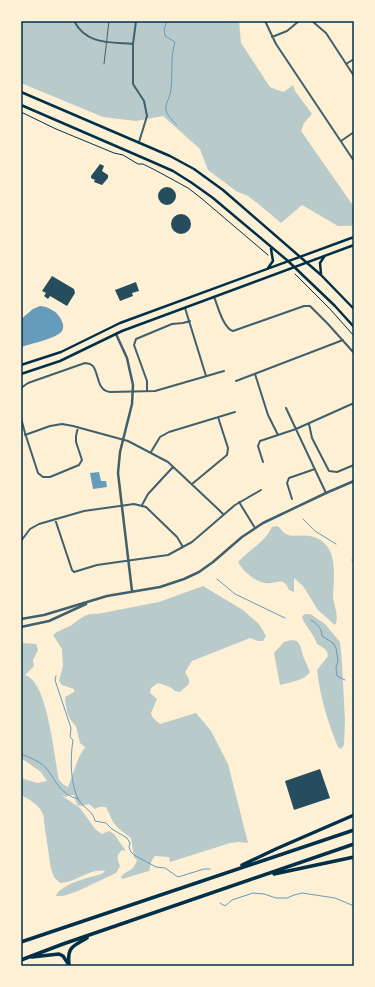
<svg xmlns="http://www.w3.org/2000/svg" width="375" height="987" font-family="Rubik,sans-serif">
<rect width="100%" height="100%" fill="#fdf0d5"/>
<path fill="#b9caca" d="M21 21H239L241 43 270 87 277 90 284 92 293 85 295 91 312 114 304 123 301 131 354 207V226H338L302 205 281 223 256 202 248 196 236 191 208 170 200 149 163 116 136 121 103 117 21 83Z
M277 526C281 528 282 532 286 534 293 538 303 534 310 536 339 543 334 572 333 595 333 605 340 616 335 625L318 610 303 586 294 578V592L289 590C283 575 277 585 265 583 254 581 244 572 238 562 249 550 265 542 272 527Z
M203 586 243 610 259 624 266 636 263 641H258L250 638 192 661 185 672 189 679V684L180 692 175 691 170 687 158 683 151 688 150 693 157 699 151 713 153 718 160 724 196 713 211 731 228 764 248 843 239 842 230 843 170 862 169 857 155 856 152 860 149 871 122 879 121 877C128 868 132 874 137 860L134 857 131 838 119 829 113 822 106 807H99L95 809 89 804 81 806 77 805 74 795H70L66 797 61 795 80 808 96 830 102 834 109 831 114 834 126 851 122 850C116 855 117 860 120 866L116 873 78 891 63 896H56C60 884 91 877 102 874L105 871C89 868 76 883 60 883L54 877 51 869 44 822C45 808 32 801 21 795V778L37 783 47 781 41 772 21 758V643L36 644 38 650 33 660 34 666 25 675C48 681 54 758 59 780L64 785 68 787 79 757 85 747 80 743 76 726C67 718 66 708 65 697L74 692V689L62 685 59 681 63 666 62 649 53 635C58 631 63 629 68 627 78 622 84 612 97 614L159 602Z
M305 614H310L325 624 340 642 342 663 345 721 344 745 341 749 338 747C328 723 320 696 317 670L328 656C327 648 323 648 317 644 314 633 304 626 302 616Z
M292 640 297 641 300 645 303 656 310 672C304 681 290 682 280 685L274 653 284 642Z"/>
<path fill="#669bbc" d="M40 306C46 306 56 311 59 316 62 320 65 327 62 331 58 338 30 344 21 347V319L33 309Z
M99 472 101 481H106L107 487 93 489 90 473Z"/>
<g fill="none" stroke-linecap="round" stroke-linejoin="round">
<path stroke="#669bbc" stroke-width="1" d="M167 21 164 29 165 36 175 42C170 58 173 73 171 89 171 96 165 103 166 110 167 116 173 121 177 125
M303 519 315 531 336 544
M352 560 354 564
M217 579 235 594 285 618
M311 620C317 624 322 628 322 636L333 643 336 648 338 661 336 668 337 676 345 680
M56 676 55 680 71 728 70 737 73 740C70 758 70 787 80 802 85 809 93 811 95 821L106 823 112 829 127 838 130 843 129 847 131 852 134 855 156 867 165 868 178 877 204 869H210
M21 754C29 757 41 762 46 768 56 781 61 795 78 799
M220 903 225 906 232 900 253 893 264 894 276 898H287L294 895 302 893 335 898 354 906"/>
</g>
<path fill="#264d5e" d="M100 164 104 166 102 171 108 175V178L102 185 94 182 95 180 91 178V176Z
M158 196a9 9 0 1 1 18 0a9 9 0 1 1-18 0Z
M171 224a10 10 0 1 1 20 0a10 10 0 1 1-20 0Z
M52 276 74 289 75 293 67 306 50 296 48 299 44 296 46 293 42 291Z
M136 282 139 291 132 293 133 296 120 301 115 290Z
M320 769 330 798 294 810 285 781Z"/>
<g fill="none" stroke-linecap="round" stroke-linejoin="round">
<path stroke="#003049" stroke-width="1" d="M21 112 56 129 114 153 123 155 138 164H143L155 170 188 188 201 198 268 255
M295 274 330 309 354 336"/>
<path stroke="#3f606c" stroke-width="1" d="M104 64 109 21"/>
<path stroke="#3f606c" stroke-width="2" d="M74 21C87 45 109 42 133 44
M136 21 133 44V84L144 101 147 116 139 142
M265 21 276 44 354 161
M312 21 326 33 354 76
M272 37 287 31 299 21
M346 64 354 59
M341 141 354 132
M214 297C218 306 223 328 233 331L304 306H310L328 324 354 353
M185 308 206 376
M255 374 268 415 278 435
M236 381 343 340
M21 388 28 383 85 363 90 364 93 366C99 374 97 391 110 392L155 391 224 371
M147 391V381L134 345 136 339 172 324 183 323 190 321
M286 408 326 493
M21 418 25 433 38 473 43 477H50L79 465 82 460 76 442V436L78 427
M309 424 312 438 329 471 337 472 354 465
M25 435 50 426 62 424 73 426 128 441 168 462 218 509 223 514
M151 452 160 437 169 432 235 412
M263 462 258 446 260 441 296 429 354 403
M192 484 227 455 228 448 218 417
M292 499 287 483 289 478 315 469
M239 502 255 528
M142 505 148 494 173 467
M55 519 72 570 74 572 97 565 168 555 192 542 235 505 261 490
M21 541 30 529 39 524 84 511 134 504 146 507 177 537 183 547"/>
<path stroke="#3f606c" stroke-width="2.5" d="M116 334 127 358 133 385 132 404 120 452 118 473 132 591
M21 619 44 615 107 596 160 587 184 579 199 572 213 562 242 537 263 523 326 493 354 481
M21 627 49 621 86 604"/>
<path stroke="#003049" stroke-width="2.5" d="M21 92 170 156 194 169 223 190 321 275 354 309
M21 105 148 160 173 171 192 183 213 198 288 261 335 306 354 327
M268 268 273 261 271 249
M321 274 320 263 324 257
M21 365 61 352 120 323 354 237
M21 374 60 361 122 331 354 245"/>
<path stroke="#003049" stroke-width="3.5" d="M242 865 278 848 354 815
M274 874 354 857
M21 942 354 830
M32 957 59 954 63 956 69 965
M21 960 63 944 354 844
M69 964C67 946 74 946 87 938"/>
</g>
<rect width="375" height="987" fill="none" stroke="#fdf0d5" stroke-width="44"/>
<rect x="22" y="22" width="331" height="943" fill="none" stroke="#003049" stroke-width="1.5"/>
</svg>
